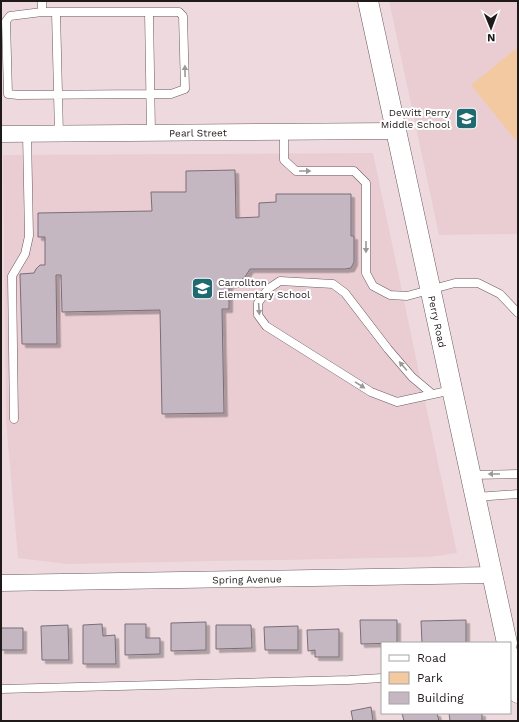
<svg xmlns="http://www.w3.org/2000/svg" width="519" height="722" font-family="'Work Sans',sans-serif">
<defs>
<filter id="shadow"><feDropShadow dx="3.5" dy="3.5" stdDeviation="0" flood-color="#0004"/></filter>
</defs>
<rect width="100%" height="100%" fill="#eedade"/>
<path fill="#e9cdd3" d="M389 1H518V234L439 235Z
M373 153 457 553 429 557 67 564 18 558 6 421 3 155Z"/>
<path fill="#f2c9a0" d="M518 47V143L471 85Z"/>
<path fill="#c5b7c2" stroke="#7a6d78" filter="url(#shadow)" d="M235 170 236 218 259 217V203L276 202V194H351V236H354V262L351 268 345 269H250L245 277 237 283 229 285V309H222L224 413 162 414 160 310 62 312 61 275H56L57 344H22L20 274 34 273 36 269 40 265H45V237H38V213L152 211 151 192H186V171Z
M360 620H397V643L361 644Z
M466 620V643H422L421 621Z
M206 622V650L171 651V623Z
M102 624 103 636 115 635 116 664H83V625Z
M125 624H146V638H160V654L125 655Z
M68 625 69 660H42L41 626Z
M216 625H251L252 648 216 649Z
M298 626V650H265L264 627Z
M1 628H23V650H1Z
M339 629V657H315V650L308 651 307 630Z
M371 707 373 721H353L351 711Z
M402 713H437L439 721H404Z
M449 713H482V721H450Z"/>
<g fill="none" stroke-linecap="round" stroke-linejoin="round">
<defs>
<path id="service" d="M42 1V12L10 16 6 21 8 94 18 95 151 94H171L185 89 183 16 179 12H42
M56 12 59 134
M149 12 151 133
M284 132V160L296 171H354L366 183V273L373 286 390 295 407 296 455 283H478L500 294 518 313
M431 393 412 377 388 349 345 293 333 284 280 281 268 289 258 303V315L266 326 371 392 397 402 452 390
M14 419 12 276 25 254 29 236 27 134
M471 475 518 474
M476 497 518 494
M1 689 349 680 382 678"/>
<g id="minor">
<path id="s1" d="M1 134 395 131"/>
<path id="s2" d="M1 583 492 575"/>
</g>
<g id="tertiary">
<path id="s3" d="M368 1 507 643"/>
<path d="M510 656 518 693"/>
</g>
</defs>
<use href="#service" stroke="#6b5a5e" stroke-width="9"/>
<use href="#minor" stroke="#6b5a5e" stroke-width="17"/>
<use href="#tertiary" stroke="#6b5a5e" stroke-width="21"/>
<use href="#service" stroke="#fff" stroke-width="8"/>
<use href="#minor" stroke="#fff" stroke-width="16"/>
<use href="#tertiary" stroke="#fff" stroke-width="20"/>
</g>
<defs><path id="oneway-solid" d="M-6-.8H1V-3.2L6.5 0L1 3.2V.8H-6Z"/></defs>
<g fill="#9b9898">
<use href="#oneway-solid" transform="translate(185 71) rotate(-91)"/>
<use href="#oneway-solid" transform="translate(305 171)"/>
<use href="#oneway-solid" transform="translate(366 247) rotate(90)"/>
<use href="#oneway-solid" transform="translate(259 309) rotate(86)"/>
<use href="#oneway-solid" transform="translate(403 366) rotate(-131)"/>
<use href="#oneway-solid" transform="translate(360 385) rotate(32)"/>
<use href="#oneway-solid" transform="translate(494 474) rotate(180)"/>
</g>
<defs>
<symbol id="school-square" viewBox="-11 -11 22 22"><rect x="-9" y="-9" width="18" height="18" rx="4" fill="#1f6a71" stroke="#fff"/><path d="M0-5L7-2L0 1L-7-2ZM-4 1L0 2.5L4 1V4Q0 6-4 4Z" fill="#fff"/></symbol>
</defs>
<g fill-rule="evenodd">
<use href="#school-square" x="454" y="106" width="25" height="25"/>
<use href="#school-square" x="190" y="276" width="25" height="25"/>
</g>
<g text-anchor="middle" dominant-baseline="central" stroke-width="4" stroke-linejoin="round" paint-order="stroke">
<g font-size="10" fill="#20191a" stroke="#fff" text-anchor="end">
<text x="450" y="112">DeWitt Perry<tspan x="450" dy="12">Middle School</tspan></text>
<text x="218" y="282" text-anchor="start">Carrollton<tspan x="218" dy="12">Elementary School</tspan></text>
</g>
<g font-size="10" fill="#20191a" stroke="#fff">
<text stroke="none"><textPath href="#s1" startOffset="197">Pearl Street</textPath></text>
<text stroke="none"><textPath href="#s3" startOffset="328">Perry Road</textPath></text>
<text stroke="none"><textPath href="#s2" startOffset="246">Spring Avenue</textPath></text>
</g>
</g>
<rect width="519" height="722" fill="none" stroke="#20191a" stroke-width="4"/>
<rect x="381" y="642" width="130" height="72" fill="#ffffff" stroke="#a6a3a3"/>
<rect x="389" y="655" width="20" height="6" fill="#ffffff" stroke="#a6a3a3"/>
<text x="417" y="662" font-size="12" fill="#20191a">Road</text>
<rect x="389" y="672" width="20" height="12" fill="#f2c9a0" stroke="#a6a3a3"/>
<text x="417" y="682" font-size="12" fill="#20191a">Park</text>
<rect x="389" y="692" width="20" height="12" fill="#c5b7c2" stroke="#a6a3a3"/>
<text x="417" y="702" font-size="12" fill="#20191a">Building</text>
<g transform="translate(491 28) rotate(179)" stroke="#ffffff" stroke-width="3" paint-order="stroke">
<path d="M0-3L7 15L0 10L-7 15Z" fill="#20191a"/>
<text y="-6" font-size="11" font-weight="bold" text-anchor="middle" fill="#20191a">N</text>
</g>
</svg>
